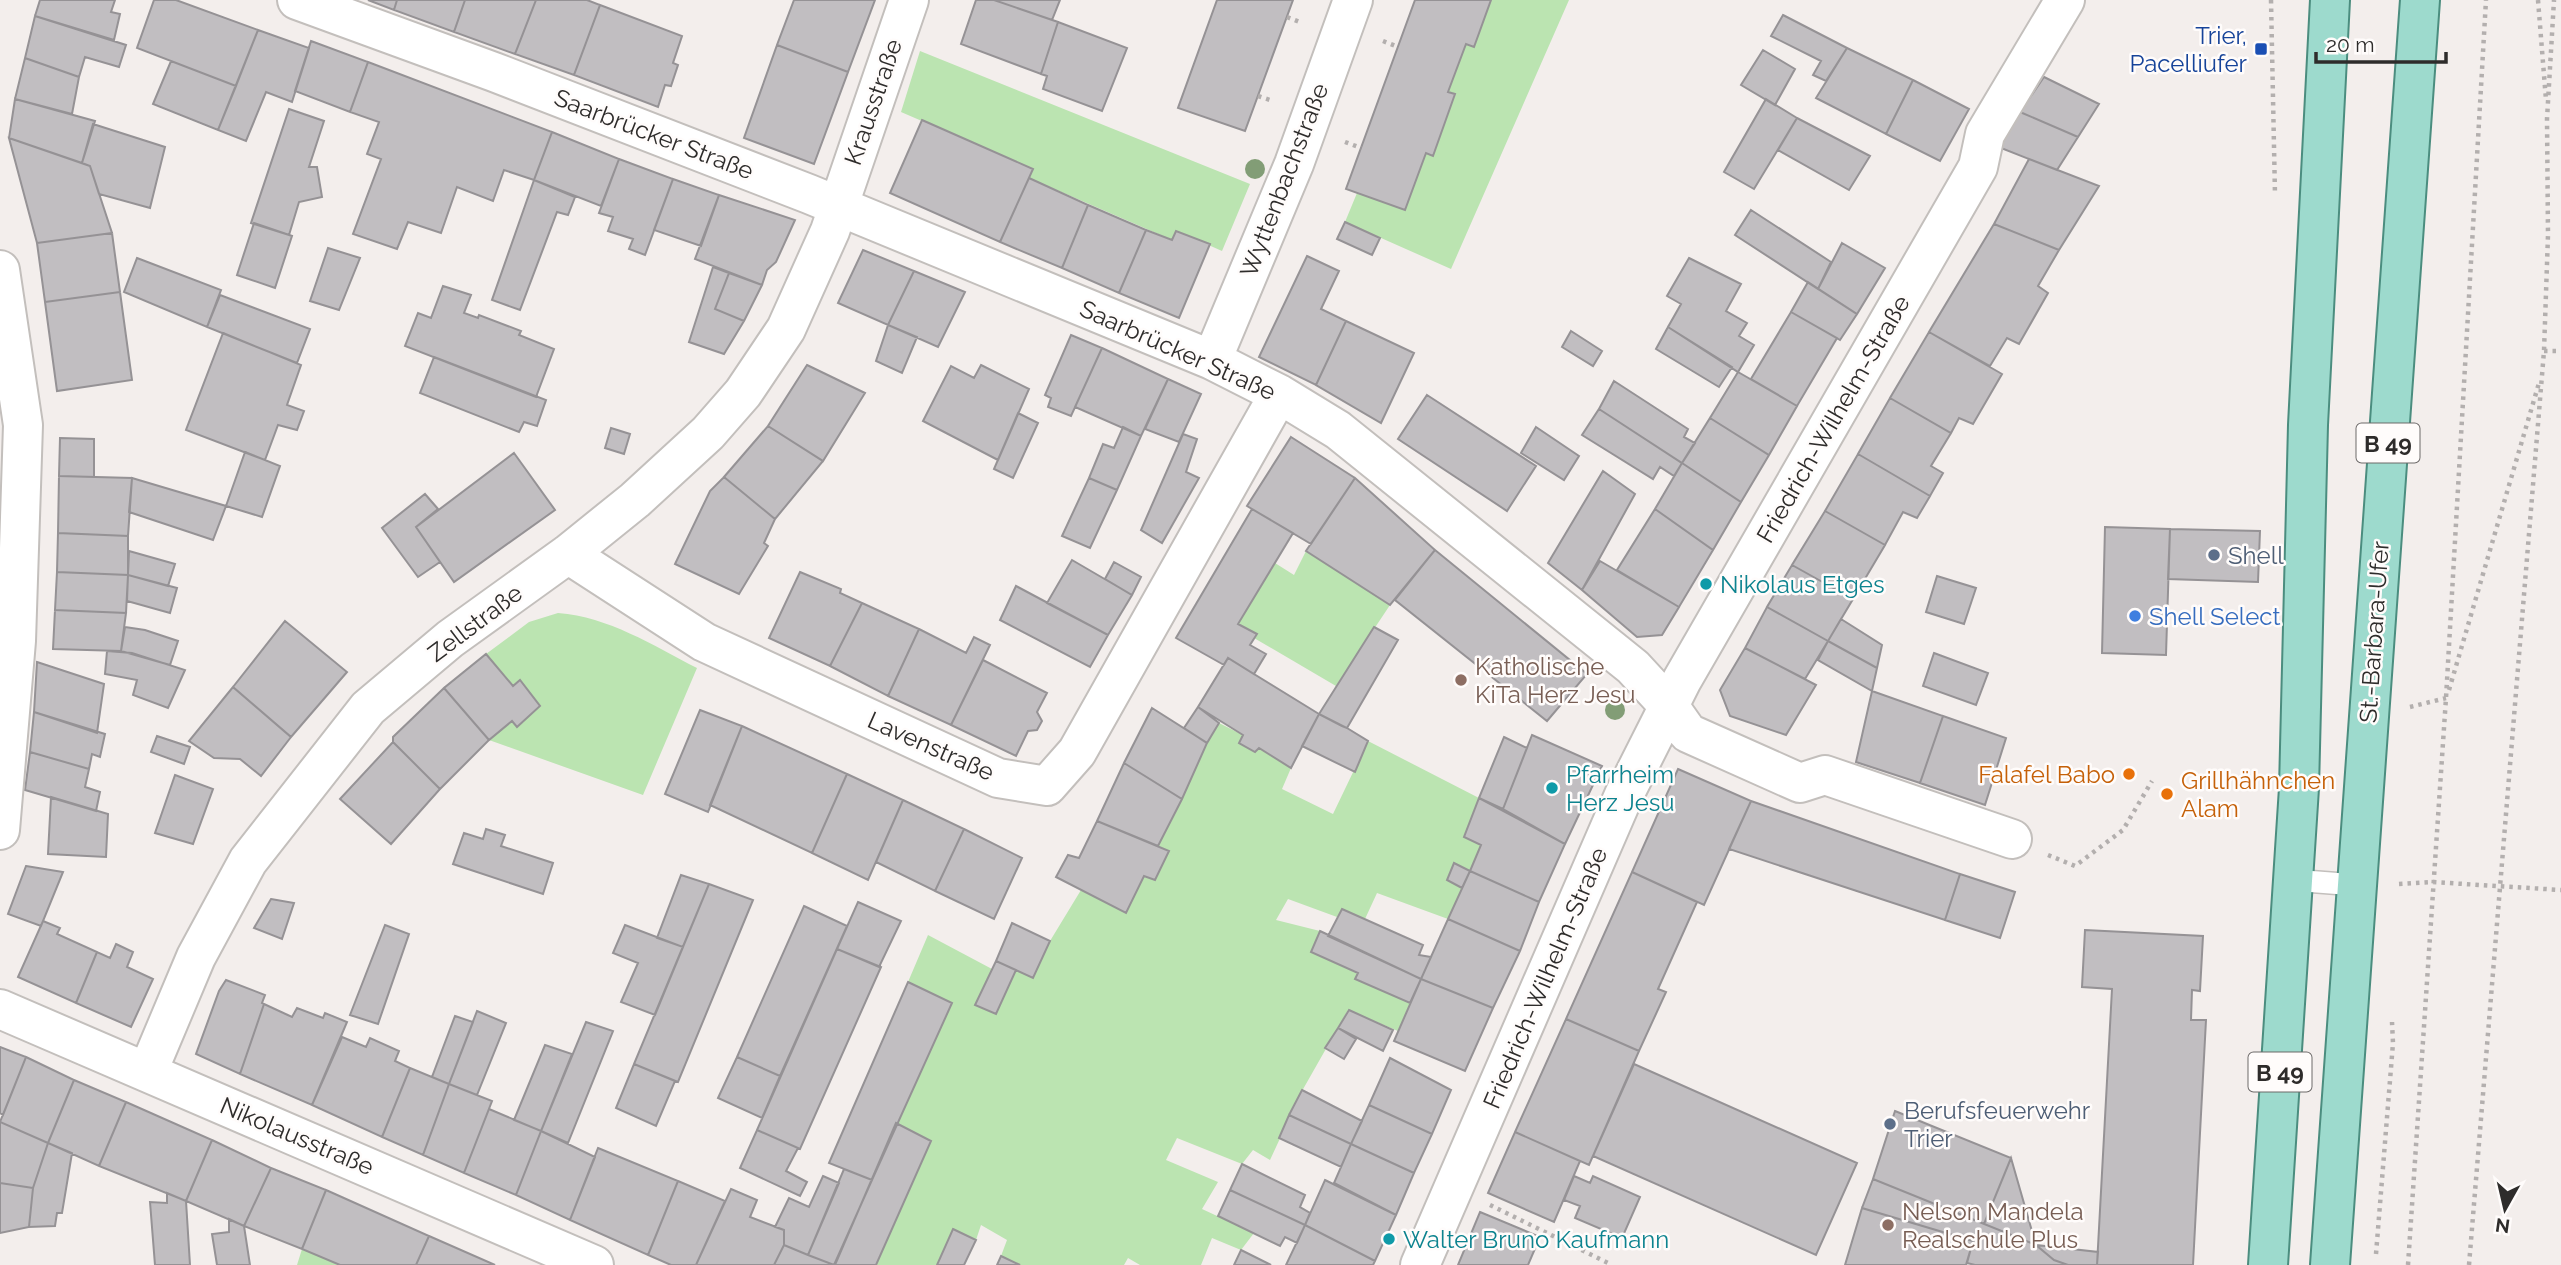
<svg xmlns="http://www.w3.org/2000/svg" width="2561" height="1265" font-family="Raleway,sans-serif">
<rect width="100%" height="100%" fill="#f3eeec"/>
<path fill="#bbe4b1" d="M1491 0H1569L1451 269 1345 222 1357 193 1405 210 1426 153 1432 155 1454 94 1448 92 1466 44 1474 47Z
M920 51 1250 184 1222 251 1177 231 1172 240 1029 178 1033 169 901 112Z
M1306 551 1390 605 1336 686 1254 638 1238 624 1275 563 1294 575Z
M558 613C609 617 652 645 697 668L643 795 489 740 512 721 517 727 540 706 520 680 513 686 486 654 529 622Z
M1219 723 1243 735 1291 768 1282 789 1333 814 1368 741 1479 798 1464 836 1481 845 1470 871 1454 864 1447 880 1462 888 1448 919 1377 893 1365 919 1342 909 1337 917 1288 899 1276 920 1320 931 1358 973 1356 979 1410 1003 1398 1031 1348 1010 1302 1091 1270 1160 1253 1150 1242 1164 1177 1138 1166 1160 1218 1182 1202 1209 1254 1233 1241 1250 1212 1238 1201 1265H1140L1128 1258 1124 1265H1020L1001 1256 1007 1240 981 1225 976 1240 953 1229 937 1265H876L931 1141 896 1123 952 1003 908 982 928 935 992 969 975 1005 996 1014 1016 970 1033 977 1050 941 1081 890 1126 912 1144 876 1155 880 1169 851 1158 846C1179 805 1195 761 1219 723Z
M302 1249 340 1265H297Z"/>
<path fill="#c1bec1" stroke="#959295" stroke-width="2" d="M40 0H115L111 12 120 14 114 40 35 16Z
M154 0H176L258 30 236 86 137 48Z
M368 0H397L394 10Z
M397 0H465L454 32 394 10Z
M465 0H536L515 54 454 32Z
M536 0H587L600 5 574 75 515 54Z
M794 0H875L848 72 777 45Z
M976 0H994L1058 22 1041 74 961 44Z
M994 0H1060L1052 20Z
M1217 0H1293L1245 131 1178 108Z
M1415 0H1491L1474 47 1466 44 1448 92 1455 94 1433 156 1426 153 1405 210 1346 189Z
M600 5 682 36 673 63 678 65 671 86 665 85 658 107 574 75Z
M1783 15 1847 48 1826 81 1813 75 1821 61 1771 36Z
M35 16 126 45 119 67 85 57 79 77 25 58Z
M1058 22 1127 48 1102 111 1043 89 1047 76 1041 74Z
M258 30 309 48 292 102 266 92 246 141 218 130Z
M311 41 368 62 350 112 295 91Z
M777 45 848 72 814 164 744 138Z
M1847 48 1913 80 1886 134 1816 98Z
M1763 50 1795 69 1775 105 1741 85Z
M25 58 79 77 72 114 15 99Z
M171 61 236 86 218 130 153 104Z
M368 62 552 132 534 180 504 170 493 201 457 187 441 233 408 222 397 249 353 234 381 159 367 154 379 122 350 112Z
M2044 77 2099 104 2078 137 2020 112Z
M1913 80 1969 109 1940 161 1886 134Z
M15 99 95 121 82 163 9 138Z
M1766 99 1797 118 1754 189 1724 172Z
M289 109 324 121 309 167H317L322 197 299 202 289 235 251 223Z
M2020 112 2078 137 2057 170 1996 146Z
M1797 118 1870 156 1849 190 1778 150Z
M922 120 1033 169 1000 242 890 193Z
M93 124 165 147 150 208 99 194 90 166 82 163Z
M552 132 619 159 601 206 534 180Z
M9 138 90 166 112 233 37 243Z
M619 159 673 179 645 255 629 249 633 239 608 231 613 217 599 213Z
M2029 159 2099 186 2059 250 1994 224Z
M1029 178 1088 205 1062 268 1000 242Z
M673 179 719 195 701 246 654 230Z
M534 180 575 197 568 215 557 212 520 310 492 300Z
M719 195 795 220 776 262 767 270 762 285 695 259Z
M1088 205 1146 230 1119 293 1062 268Z
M1751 210 1831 262 1818 289 1735 235Z
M1345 222 1380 238 1372 255 1337 239Z
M254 223 292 236 275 288 237 275Z
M1994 224 2059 250 2038 286 2048 293 2019 344 2007 338 1990 366 1929 332Z
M1146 230 1172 240 1176 231 1210 244 1179 318 1119 293Z
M112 233 120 292 45 302 37 243Z
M1842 243 1885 268 1857 314 1818 289Z
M328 248 360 258 339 310 310 301Z
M863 250 914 271 888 325 838 303Z
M1307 256 1339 271 1321 309 1346 321 1316 385 1259 357Z
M137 258 221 290 207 327 124 292Z
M1689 258 1741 284 1726 311 1747 323 1739 336 1754 345 1738 372 1668 327 1681 304 1667 296Z
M713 267 729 273 715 309 744 321 724 354 689 342Z
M914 271 965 292 938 347 888 325Z
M729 273 762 285 744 321 715 309Z
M1808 282 1857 314 1840 340 1791 312Z
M443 286 471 295 464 313 478 318 479 315 521 331 519 335 554 349 536 397 405 346 418 313 431 318Z
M120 292 132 380 57 391 45 302Z
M220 295 310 329 297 363 207 327Z
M1791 312 1837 338 1797 406 1751 379Z
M1346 321 1414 353 1381 423 1316 385Z
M888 325 917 337 902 373 876 361Z
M1668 327 1732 367 1719 387 1656 349Z
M1571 331 1602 351 1593 366 1562 347Z
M1929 332 2002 374 1973 424 1959 418 1951 433 1890 398Z
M223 333 301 365 287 405 304 411 297 430 278 425 265 460 186 430Z
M1071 335 1102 348 1071 416 1048 407 1051 398 1045 395Z
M1102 348 1168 379 1141 436 1075 407Z
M434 357 546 400 537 426 524 422 519 432 420 393Z
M807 365 865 393 823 461 768 426Z
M981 365 1029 389 998 460 923 421 951 366 974 378Z
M1738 372 1797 406 1769 455 1710 418Z
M1168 379 1201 394 1179 442 1145 429Z
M1614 381 1688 429 1684 437 1695 443 1682 463 1599 409Z
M1427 395 1536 466 1507 511 1398 439Z
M1890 398 1951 433 1931 466 1943 473 1930 496 1858 454Z
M1599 409 1682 463 1674 476 1660 467 1653 479 1582 435Z
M1018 413 1038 423 1013 478 994 469Z
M1710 418 1769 455 1741 502 1682 463Z
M768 426 823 461 775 519 724 477Z
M1123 427 1141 436 1117 490 1089 478 1103 444 1114 448Z
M1536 427 1579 456 1564 480 1521 453Z
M611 428 630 434 624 454 605 448Z
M1183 434 1197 439 1186 472 1199 478 1162 543 1141 530Z
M1291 437 1355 478 1311 544 1247 506Z
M60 438 94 439V477L59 476Z
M245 452 280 466 262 517 226 506Z
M514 453 555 510 454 582 416 527Z
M1858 454 1930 496 1917 518 1903 512 1885 545 1825 511Z
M1682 463 1741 502 1713 550 1655 509Z
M1603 471 1635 494 1582 590 1548 563Z
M59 476 132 478 128 536 58 533Z
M724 477 775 519 764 543 768 546 739 594 675 564 710 491Z
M132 478 226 506 213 540 129 512Z
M1089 478 1117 490 1090 548 1062 536Z
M1355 478 1435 550 1390 605 1306 551Z
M425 494 438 509 416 527 440 562 418 577 382 528Z
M1252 509 1293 533 1238 624 1257 634 1250 645 1266 654 1254 674 1228 658 1224 665 1176 638Z
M1655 509 1713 550 1679 607 1617 570Z
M1825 511 1885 545 1853 599 1792 565Z
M2105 527 2170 529 2166 655 2102 653Z
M2170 529 2260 531 2258 582 2168 579Z
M58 533 128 536V575L57 572Z
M1435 550 1587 674 1547 721 1395 600Z
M129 551 175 564 168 586 128 575Z
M1072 560 1132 595 1108 635 1047 603Z
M1600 561 1679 607 1662 635 1637 637 1582 590Z
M1114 562 1141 577 1132 595 1105 579Z
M1792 565 1853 599 1828 641 1767 607Z
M57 572 128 575 126 613 55 610Z
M800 572 841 589 840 593 862 603 830 666 769 638Z
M128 575 177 588 170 613 127 601Z
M1937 576 1976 588 1964 624 1926 612Z
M1016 586 1108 635 1090 667 1000 620Z
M862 603 919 629 888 696 830 666Z
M1767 607 1828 641 1805 679 1745 648Z
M55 610 126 613 121 651 53 649Z
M1841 619 1882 645 1877 668 1828 641Z
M285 621 347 672 291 737 233 687Z
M125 627 145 630 178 641 170 665 121 651Z
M1374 627 1398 640 1347 728 1342 726 1319 714Z
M919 629 966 653 974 637 990 645 951 725 888 696Z
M1828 641 1877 668 1872 691 1818 660Z
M1745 648 1816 685 1786 735 1730 716 1720 690Z
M107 651 132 653 185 670 168 708 133 695 137 680 105 674Z
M1934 653 1988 673 1976 705 1923 686Z
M486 654 513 686 520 680 540 706 517 727 512 721 489 740 444 688Z
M1228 658 1319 714 1291 768 1259 748 1255 752 1239 743 1243 735 1198 707Z
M983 660 1047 693 1037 712 1042 721 1037 730 1028 731 1016 756 951 725Z
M37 662 104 684 97 733 34 712Z
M233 687 291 737 261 776 240 759 214 758 189 741Z
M444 688 489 740 440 789 393 742V737Z
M1872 691 1943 716 1920 783 1856 762Z
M1198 707 1219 723 1207 743 1184 728Z
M1152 708 1207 743 1182 799 1124 763Z
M700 710 742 726 708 812 665 794Z
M34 712 105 734 100 757 92 754 89 769 30 752Z
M1319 714 1347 728 1368 741 1355 772 1302 746Z
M1943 716 2006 738 1985 805 1920 783Z
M742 726 847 774 812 853 710 805Z
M1532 735 1602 766 1565 844 1503 809Z
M157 736 190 747 184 764 151 752Z
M1504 737 1527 748 1503 809 1479 798Z
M393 742 440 789 391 844 340 799Z
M30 752 89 769 85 787 100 792 96 811 25 790Z
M1124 763 1182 799 1158 846 1097 821Z
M1678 769 1751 801 1704 905 1632 872Z
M847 774 903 800 868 880 812 853Z
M175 775 213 789 193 844 155 833Z
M51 797 108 814 106 857 48 854Z
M1479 798 1565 844 1539 902 1470 871 1481 845 1464 837Z
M903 800 964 829 935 891 876 862Z
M1751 801 1960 874 1945 920 1729 849Z
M1097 821 1169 851 1155 880 1144 876 1126 913 1056 877 1068 855 1079 858Z
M486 829 505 835 501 846 553 863 543 894 453 864 464 833 483 839Z
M964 829 1022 858 994 919 935 891Z
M1454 863 1470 871 1462 888 1447 880Z
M26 866 63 872 41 926 8 914Z
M1470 871 1539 902 1520 951 1448 919Z
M1632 872 1697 902 1658 989 1666 992 1639 1051 1566 1019Z
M1960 874 2015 892 2000 938 1945 920Z
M681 875 709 884 683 947 657 938Z
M709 884 753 900 678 1082 634 1064Z
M271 899 294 903 282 939 254 928Z
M858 902 901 921 879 967 837 949Z
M804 906 847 926 780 1076 737 1057Z
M1342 909 1423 945 1419 955 1431 957 1421 979 1328 936Z
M1448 919 1520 951 1493 1008 1421 979Z
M43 921 60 928 57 934 97 952 76 1003 18 977Z
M1012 923 1050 941 1033 978 996 961Z
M385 925 409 934 378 1024 350 1015Z
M625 925 683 947 655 1015 621 1002 638 963 613 953Z
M2085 930 2203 936 2200 991 2192 990 2191 1020H2206L2193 1265H2097L2112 989 2082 987Z
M1320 931 1421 979 1410 1003 1355 979 1358 973 1311 952Z
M116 944 133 952 127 967 153 979 131 1027 76 1003 97 952 110 958Z
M837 949 881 967 800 1149 757 1130Z
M996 961 1016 970 996 1014 975 1005Z
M1421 979 1493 1008 1465 1071 1394 1041Z
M226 980 265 995 262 1003 264 1004 240 1074 196 1054 219 991Z
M908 982 952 1003 872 1180 829 1163Z
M264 1004 292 1017 297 1008 323 1018 325 1013 347 1022 312 1105 240 1074Z
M1349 1010 1393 1030 1383 1051 1338 1028Z
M477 1011 506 1023 477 1095 449 1084Z
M455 1016 473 1022 449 1084 432 1077Z
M1566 1019 1639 1051 1589 1165 1515 1132Z
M586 1022 613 1031 568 1143 541 1131Z
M1338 1028 1356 1039 1344 1059 1325 1048Z
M342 1037 366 1047 370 1038 399 1051 395 1061 410 1068 382 1137 312 1105Z
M545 1045 572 1054 541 1131 514 1120Z
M0 1047 26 1057 3 1115 0 1113Z
M26 1057 74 1080 48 1143 0 1122Z
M737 1057 780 1076 762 1118 718 1098Z
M1390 1058 1451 1090 1432 1134 1369 1105Z
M634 1064 675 1081 656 1126 616 1108Z
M1634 1064 1857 1163 1816 1255 1593 1156Z
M410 1068 449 1084 423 1155 382 1137Z
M74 1080 126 1102 99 1166 48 1143Z
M449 1084 492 1101 464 1173 423 1155Z
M1302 1090 1362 1121 1351 1144 1289 1115Z
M126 1102 212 1140 186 1201 99 1166Z
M1369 1105 1432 1134 1414 1173 1351 1144Z
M489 1109 541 1131 516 1195 464 1173Z
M1895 1111 2011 1158 1984 1224 1873 1179Z
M1289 1115 1351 1144 1341 1167 1279 1138Z
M0 1122 48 1143 33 1188 0 1183Z
M896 1123 931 1141 876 1265H835Z
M757 1130 798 1148 786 1171 807 1182 800 1196 740 1168Z
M541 1131 595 1157 570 1220 516 1195Z
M1515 1132 1580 1161 1554 1222 1488 1193Z
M212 1140 271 1168 244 1226 186 1201Z
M48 1143 72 1153 62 1213H57L55 1226 29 1227 33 1188Z
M1351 1144 1414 1173 1396 1215 1334 1183Z
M598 1148 678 1181 648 1255 570 1220Z
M2011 1158 2036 1245 1984 1224Z
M1242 1164 1305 1195 1300 1207 1310 1213 1305 1225 1230 1190Z
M271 1168 326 1190 302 1249 244 1226Z
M844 1169 872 1180 834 1265 808 1255Z
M823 1176 839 1183 808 1255 784 1245V1230L775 1227 789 1198 809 1207Z
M1574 1176 1590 1183 1593 1176 1640 1197 1622 1238 1575 1218 1580 1206 1564 1200Z
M1873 1179 2036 1245 2054 1260 2068 1265H1975L1967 1263 1973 1241 1862 1208Z
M1325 1180 1396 1215 1375 1261 1305 1225Z
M678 1181 725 1201 696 1265H671L648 1255Z
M0 1183 33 1188 29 1227 0 1233Z
M731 1189 757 1200 750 1217 784 1230V1245L774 1265H696Z
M326 1190 429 1236 416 1265H340L302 1249Z
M1230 1190 1305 1225 1297 1243 1285 1237 1280 1246 1218 1216Z
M167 1193 186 1201 190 1265H155L150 1202 167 1203Z
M1862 1208 1973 1241 1966 1265H1845Z
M1480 1212 1540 1237 1528 1265H1458Z
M229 1219 244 1226 250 1265H217L212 1234 229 1232Z
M1305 1225 1375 1261 1373 1265H1286Z
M953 1229 976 1240 964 1265H937Z
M429 1236 495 1265H416Z
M784 1245 808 1255 834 1265H774Z
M2036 1245 2098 1252 2097 1265H2068L2054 1260Z
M1241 1250 1271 1265H1234Z
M1001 1256 1020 1265H997Z"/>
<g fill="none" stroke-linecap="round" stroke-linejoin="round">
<defs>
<path id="service" d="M2292 880 2356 885"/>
<path id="minor" d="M297 0 494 72 809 194 1212 360 1279 394 1338 430 1633 667 1669 706 1688 733 1800 783 1825 775 2012 839
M0 270 23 425 16 641 0 830
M1212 360 1294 164 1353 0
M568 554 704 642 998 778 1047 786 1077 752 1279 394
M0 1009 594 1265
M148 1071 196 957 248 861 368 708 450 639 568 554 635 500 708 433 743 393 786 329 830 231 909 0
M1420 1265 1624 795 1682 680 1978 167 1985 134 2065 0"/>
<path id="primary" d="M2268 1265 2299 788 2308 425 2330 0
M2330 1265 2420 0"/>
</defs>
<use href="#service" stroke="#c3bfbc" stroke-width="24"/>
<use href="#minor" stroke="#c3bfbc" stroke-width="42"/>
<use href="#primary" stroke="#4b8d7f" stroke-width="42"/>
<path stroke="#b3afae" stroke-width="4.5" stroke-dasharray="3.5 5" stroke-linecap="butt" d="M2271 0 2275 195
M2538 0 2546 100
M1287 17 1302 23
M1383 41 1398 47
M1258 96 1273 101
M1345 142 1361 148
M2544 351H2561
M2449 690 2539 383
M2410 707 2446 698
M2048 855 2075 866 2123 830 2152 781
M2399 884 2432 882 2561 890
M1490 1205 1612 1265
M2376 1254 2393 1043 2392 1022
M2408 1265 2446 698 2486 0
M2469 1265 2544 351 2548 235 2547 119 2554 0"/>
<use href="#service" stroke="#fff" stroke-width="21"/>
<use href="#minor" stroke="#fff" stroke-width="38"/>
<use href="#primary" stroke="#9ddacd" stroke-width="38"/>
</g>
<g fill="#829d76">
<circle cx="1255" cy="169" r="10"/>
<circle cx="1615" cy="710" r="10"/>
</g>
<rect fill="#1a4fb4" stroke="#fffcfb" stroke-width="2.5" x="2254" y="42" width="14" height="14" rx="3.5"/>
<g fill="#5c6f8a" stroke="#fffcfb" stroke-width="2.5">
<circle cx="2214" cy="555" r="7"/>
<circle cx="1890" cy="1124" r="7"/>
</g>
<g fill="#0f9aa8" stroke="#fffcfb" stroke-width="2.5">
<circle cx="1706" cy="584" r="7"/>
<circle cx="1552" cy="788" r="7"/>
<circle cx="1389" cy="1239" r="7"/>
</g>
<circle fill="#3f7fe0" stroke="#fffcfb" stroke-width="2.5" cx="2135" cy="616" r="7"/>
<g fill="#8d6e63" stroke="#fffcfb" stroke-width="2.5">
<circle cx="1461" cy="680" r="7"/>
<circle cx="1888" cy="1225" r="7"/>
</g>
<g fill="#e8710a" stroke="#fffcfb" stroke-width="2.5">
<circle cx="2129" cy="774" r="7"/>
<circle cx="2167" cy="794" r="7"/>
</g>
<g text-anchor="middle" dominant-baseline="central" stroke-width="5" stroke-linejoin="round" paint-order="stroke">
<g fill="#fffcfb" stroke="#6d6a69" stroke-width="2">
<rect x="2356.5" y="423.5" width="63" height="39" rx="5"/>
<rect x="2248.5" y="1052.5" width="63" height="39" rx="5"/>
</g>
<g font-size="23" font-weight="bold" fill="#2e2c2b">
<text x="2388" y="443">B 49</text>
<text x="2280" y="1072">B 49</text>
</g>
<g font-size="24" fill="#164399" stroke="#fffcfb" text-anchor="end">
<text x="2247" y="35">Trier,<tspan x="2247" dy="28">Pacelliufer</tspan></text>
</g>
<g font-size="24" fill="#2e2c2b" stroke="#fffcfb">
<text transform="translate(873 102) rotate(-71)">Krausstraße</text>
<text transform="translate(654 134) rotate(21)">Saarbrücker Straße</text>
<text transform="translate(1284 180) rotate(-69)">Wyttenbachstraße</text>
<text transform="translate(1178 350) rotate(24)">Saarbrücker Straße</text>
<text transform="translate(1833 419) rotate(-60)">Friedrich-Wilhelm-Straße</text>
<text transform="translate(475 623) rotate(-37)">Zellstraße</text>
<text transform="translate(2374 632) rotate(-86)">St.-Barbara-Ufer</text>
<text transform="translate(931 746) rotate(24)">Lavenstraße</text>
<text transform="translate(1545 978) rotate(-67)">Friedrich-Wilhelm-Straße</text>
<text transform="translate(297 1136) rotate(23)">Nikolausstraße</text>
</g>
<g font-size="24" fill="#4e5e75" stroke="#fffcfb" text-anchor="start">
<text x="2228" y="555">Shell</text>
<text x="1904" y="1110">Berufsfeuerwehr<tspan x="1904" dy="28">Trier</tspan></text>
</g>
<g font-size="24" fill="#0d838f" stroke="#fffcfb" text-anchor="start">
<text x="1720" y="584">Nikolaus Etges</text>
<text x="1566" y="774">Pfarrheim<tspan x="1566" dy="28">Herz Jesu</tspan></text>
<text x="1403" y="1239">Walter Bruno Kaufmann</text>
</g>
<g font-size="24" fill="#366cbe" stroke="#fffcfb" text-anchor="start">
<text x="2149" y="616">Shell Select</text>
</g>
<g font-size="24" fill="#785e54" stroke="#fffcfb" text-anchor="start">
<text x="1475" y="666">Katholische<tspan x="1475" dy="28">KiTa Herz Jesu</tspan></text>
<text x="1902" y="1211">Nelson Mandela<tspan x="1902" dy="28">Realschule Plus</tspan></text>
</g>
<g font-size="24" fill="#c56008" stroke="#fffcfb" text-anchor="end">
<text x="2115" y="774">Falafel Babo</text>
<text x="2181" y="780" text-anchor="start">Grillhähnchen<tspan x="2181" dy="28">Alam</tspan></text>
</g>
</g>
<g transform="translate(2505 1209) rotate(188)" stroke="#fffcfb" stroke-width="5" paint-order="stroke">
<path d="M0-5L12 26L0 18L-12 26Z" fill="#2e2c2b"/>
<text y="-10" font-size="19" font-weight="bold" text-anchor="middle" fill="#2e2c2b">N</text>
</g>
<path d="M2316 52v10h130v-10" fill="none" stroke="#2e2c2b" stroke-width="3.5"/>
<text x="2326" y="52" font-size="21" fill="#2e2c2b" stroke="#fffcfb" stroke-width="5" paint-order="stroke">20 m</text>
</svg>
